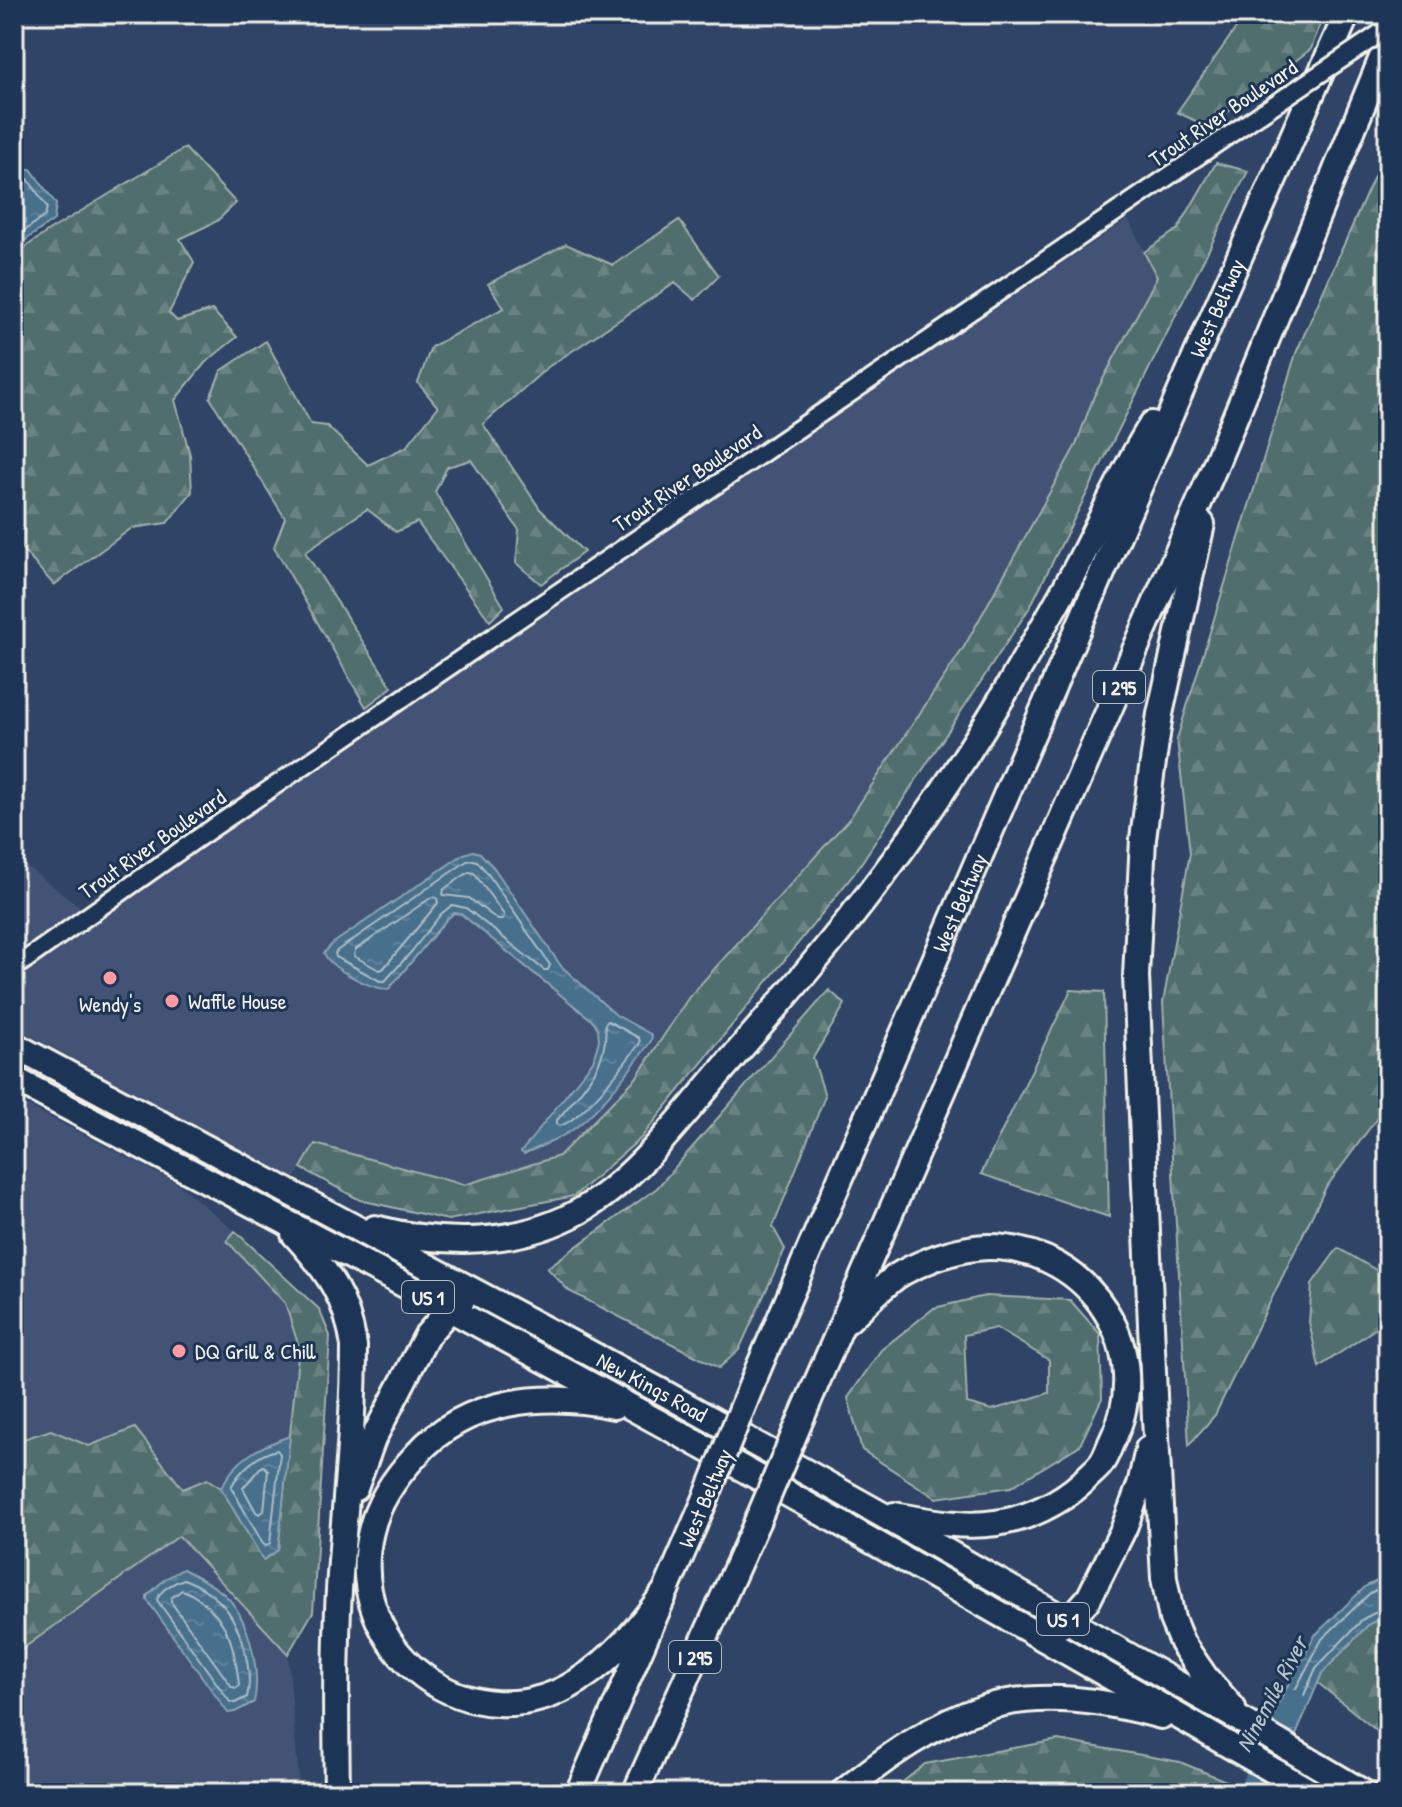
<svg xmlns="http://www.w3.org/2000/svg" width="1402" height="1807" font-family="'Patrick Hand',sans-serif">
<defs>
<pattern id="forest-firs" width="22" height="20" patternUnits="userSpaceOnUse" patternTransform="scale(2)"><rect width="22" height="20" fill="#506e6d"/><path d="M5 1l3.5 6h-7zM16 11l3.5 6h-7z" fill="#6a8382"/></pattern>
<pattern id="water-ripples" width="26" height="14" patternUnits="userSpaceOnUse" patternTransform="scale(2)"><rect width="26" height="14" fill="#466f8d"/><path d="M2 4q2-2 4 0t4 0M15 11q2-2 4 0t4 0" fill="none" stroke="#61849d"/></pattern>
</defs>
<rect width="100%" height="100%" fill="#304468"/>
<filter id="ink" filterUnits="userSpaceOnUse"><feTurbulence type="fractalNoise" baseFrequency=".0125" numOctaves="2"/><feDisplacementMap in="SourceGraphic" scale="16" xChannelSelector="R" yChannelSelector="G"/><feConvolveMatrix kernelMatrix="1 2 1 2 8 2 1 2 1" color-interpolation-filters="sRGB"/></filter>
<g filter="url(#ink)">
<path fill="#425276" d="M1128 219 1157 277 1094 396 1076 445 964 647 850 818 689 997 636 1078 559 1156 464 1185 315 1144 294 1180 19 1029 14 1022V979L27 965 161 870Z
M14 857 83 909 14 958Z
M14 1099 177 1183 235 1231 227 1242 285 1303 299 1347 290 1436 250 1453 226 1477 221 1488 207 1479 183 1489 135 1429 89 1446 51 1430 14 1442Z
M179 1535 288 1654 300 1793H14V1655Z"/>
<path fill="url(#forest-firs)" stroke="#a2b0aa" stroke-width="2" fill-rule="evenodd" d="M1246 14H1324L1311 49 1208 127 1177 112Z
M1388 145V1103L1325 1189 1215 1415 1189 1445 1163 1003 1190 853 1177 739 1296 353Z
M185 148 236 203 217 221 180 239 194 262 169 313 177 321 212 310 237 337 205 363 175 400 190 455 192 492 167 523 132 528 54 585 14 540V255L50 230Z
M1216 163 1248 171 1030 607 854 874 641 1138 574 1196 448 1220 360 1200 301 1168 315 1144 464 1185 559 1156 636 1078 689 997 850 818 964 647 1076 445 1094 396 1157 277 1144 252 1178 229Z
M679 220 719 276 695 300 675 283 548 367 483 424 540 509 584 552 541 584 516 563 519 530 471 460 447 467 435 492 504 607 490 621 417 522 396 532 367 509 305 552 392 687 366 707 274 547 285 518 210 398 221 371 266 341 311 424 327 426 368 465 406 447 438 407 418 383 431 347 504 308 488 284 566 244 613 265Z
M829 990 845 1004 813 1058 825 1096 773 1227 785 1249 739 1350 719 1368 569 1291 547 1268 657 1188Z
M1071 990 1104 992 1109 1217 981 1174Z
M235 1231 319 1309 330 1336 313 1612 288 1654 179 1536 14 1655V1442L51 1430 89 1446 135 1428 183 1489 207 1479 221 1488 263 1560 278 1550 299 1347 285 1303 227 1241Z
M1338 1248 1388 1277V1320L1319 1367 1309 1322 1312 1284Z
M985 1296 1070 1300 1100 1334 1102 1398 1080 1445 1011 1487 936 1498 862 1450 848 1398 881 1350 934 1308ZM996 1328 1049 1360V1393L992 1410 967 1403 964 1335Z
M1388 1615V1740L1318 1683 1322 1673 1368 1625Z
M1058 1740 1180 1762 1255 1793H894L898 1786 925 1764Z"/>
<path fill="url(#water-ripples)" stroke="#8ca3b1" stroke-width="2" d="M31 169 56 204 54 220 14 248V174L20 171Z
M473 851 480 853 494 868 561 966 616 1015 652 1035 651 1041C631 1069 602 1108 575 1128 560 1139 541 1146 524 1154L521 1152 593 1061 599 1040 598 1029 594 1022 461 914 454 913 446 920 389 989C373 990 330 969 324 953L332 944 464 854Z
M290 1436 278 1550 263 1560 221 1488C236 1458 260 1446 290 1436Z
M183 1569C198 1577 214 1585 226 1596 249 1618 261 1671 254 1702L235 1712 228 1713 147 1600V1596L165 1579Z
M1388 1576V1615L1368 1625 1322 1673 1296 1735 1270 1719 1315 1635 1366 1586Z"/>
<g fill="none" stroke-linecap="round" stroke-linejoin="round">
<path stroke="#aebdc4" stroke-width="2" d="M14 181 28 179 47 207 45 216 14 238
M473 860 477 861 488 874 550 965 548 970H544L466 908 452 905 441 914 412 951 385 981H380L336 957 335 953 338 950 467 861Z
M469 872 474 873 504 915 503 920H498L469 898 443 895 444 889Z
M432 897 437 898 438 903 383 969 379 970 354 956 355 950Z
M608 1021 639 1038 640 1043C625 1063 582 1121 559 1126L557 1124V1120C581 1091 610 1064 605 1024Z
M277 1450 280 1454 270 1543 266 1546 263 1544 231 1487C240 1470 258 1454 277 1450Z
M264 1466 268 1470 264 1511 259 1514 256 1512 243 1488 260 1468Z
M184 1579C197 1584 211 1593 221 1603 240 1622 254 1671 247 1697L235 1703 230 1702 157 1600C160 1590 174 1582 184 1579Z
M1388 1584 1370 1593 1322 1639 1283 1713 1284 1718 1289 1721 1293 1720 1316 1668 1363 1619 1382 1609 1388 1608
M182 1590C189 1592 193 1595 199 1599 230 1622 235 1649 239 1685L237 1688 232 1687 171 1602V1598Z"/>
<path stroke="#466f8d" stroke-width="22" d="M1248 1793 1294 1701"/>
<defs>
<path id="minor" d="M14 968 198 838 1260 114"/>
<g id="highway">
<path d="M1202 524 1160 714 1151 776 1143 839 1136 976 1155 1418 1164 1578 1172 1619 1182 1643 1206 1678 1233 1708"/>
<path id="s1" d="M14 1045 666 1394 879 1513 1248 1724 1364 1793"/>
<path d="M14 1079C222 1189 432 1297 638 1411 865 1535 1088 1664 1312 1793"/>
<path d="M375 1228C444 1246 517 1246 580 1211 638 1178 685 1112 729 1062 782 1001 835 940 883 875 929 814 971 750 1010 684 1032 646 1055 607 1076 568 1101 520 1123 470 1152 424"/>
<path d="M294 1234C326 1269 347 1297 354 1346 354 1428 344 1509 339 1590 335 1658 336 1725 337 1793"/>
<path d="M847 1321C864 1306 879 1289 897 1276 909 1268 923 1263 935 1258 952 1252 971 1247 989 1247 1090 1247 1158 1352 1111 1443 1108 1450 1105 1459 1100 1465 1095 1471 1088 1476 1083 1482 1060 1503 1027 1519 996 1523 962 1528 928 1521 894 1515"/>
<path id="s2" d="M758 1369 1211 321 1347 14"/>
<path d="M809 1400 1215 466 1388 43"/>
<path d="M614 1406C545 1392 467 1398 417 1454 396 1476 378 1501 371 1531 341 1651 473 1749 578 1681 615 1657 641 1625 666 1590"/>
<path d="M355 1488 373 1439 427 1335 450 1309 462 1300"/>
<path d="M1055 1628 1068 1622 1089 1598 1124 1528 1140 1485 1148 1449"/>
<path d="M578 1793 706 1498"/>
<path d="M635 1793 757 1522"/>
<path d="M842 1793C885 1758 932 1724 984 1708 1041 1690 1105 1701 1161 1716"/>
</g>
</defs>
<use href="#minor" stroke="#f4f1e8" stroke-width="22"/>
<use href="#highway" stroke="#f4f1e8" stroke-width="30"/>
<use href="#minor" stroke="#1d3557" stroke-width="16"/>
<use href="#highway" stroke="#1d3557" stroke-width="24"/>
<defs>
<path id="minor-bridge" d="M1260 114 1388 28"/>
<path id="highway-bridge" d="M706 1498 758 1369
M757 1522 809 1400"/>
</defs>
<use href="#minor-bridge" stroke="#f4f1e8" stroke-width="22" stroke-linecap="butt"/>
<use href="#highway-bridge" stroke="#f4f1e8" stroke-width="30" stroke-linecap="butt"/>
<use href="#minor-bridge" stroke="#1d3557" stroke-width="16"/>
<use href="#highway-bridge" stroke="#1d3557" stroke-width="24"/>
</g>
</g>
<g fill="#ff9aa2" stroke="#1d3557" stroke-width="3">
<circle cx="110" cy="978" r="8"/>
<circle cx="172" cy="1001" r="8"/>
<circle cx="179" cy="1351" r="8"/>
</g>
<g text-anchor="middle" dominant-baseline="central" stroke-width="6" stroke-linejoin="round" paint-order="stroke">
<g fill="#1d3557" stroke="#b4b9bc" stroke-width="2">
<rect x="1093" y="671" width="52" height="32" rx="6"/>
<rect x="402" y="1281" width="52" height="32" rx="6"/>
<rect x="1037" y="1603" width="52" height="32" rx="6"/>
<rect x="669" y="1641" width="52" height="32" rx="6"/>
</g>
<g font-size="20" font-weight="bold" fill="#f4f1e8">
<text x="1119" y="687">I 295</text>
<text x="428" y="1297">US 1</text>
<text x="1063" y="1619">US 1</text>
<text x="695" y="1657">I 295</text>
</g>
<g font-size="22" fill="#f4f1e8" stroke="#1d3557">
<text transform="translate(1223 113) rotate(-34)">Trout River Boulevard</text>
<text stroke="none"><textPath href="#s2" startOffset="1156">West Beltway</textPath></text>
<text transform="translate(687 478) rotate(-34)">Trout River Boulevard</text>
<text transform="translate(152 844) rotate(-35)">Trout River Boulevard</text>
<text stroke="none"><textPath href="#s2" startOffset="508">West Beltway</textPath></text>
<text stroke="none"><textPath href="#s1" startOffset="724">New Kings Road</textPath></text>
<text transform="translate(705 1498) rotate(-67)">West Beltway</text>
</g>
<g font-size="22" fill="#f4f1e8" stroke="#1d3557" text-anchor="start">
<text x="188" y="1001">Waffle House</text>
<text x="110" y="1004" text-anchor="middle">Wendy's</text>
<text x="195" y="1351">DQ Grill &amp; Chill</text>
</g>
<g font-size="24" font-style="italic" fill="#b7c4c8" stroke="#1d3557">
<text transform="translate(1271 1694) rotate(-62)">Ninemile River</text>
</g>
</g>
<rect width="1402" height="1807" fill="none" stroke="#1d3557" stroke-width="48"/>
<rect x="24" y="24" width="1354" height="1759" fill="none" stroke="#f4f1e8" stroke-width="3" filter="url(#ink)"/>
</svg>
